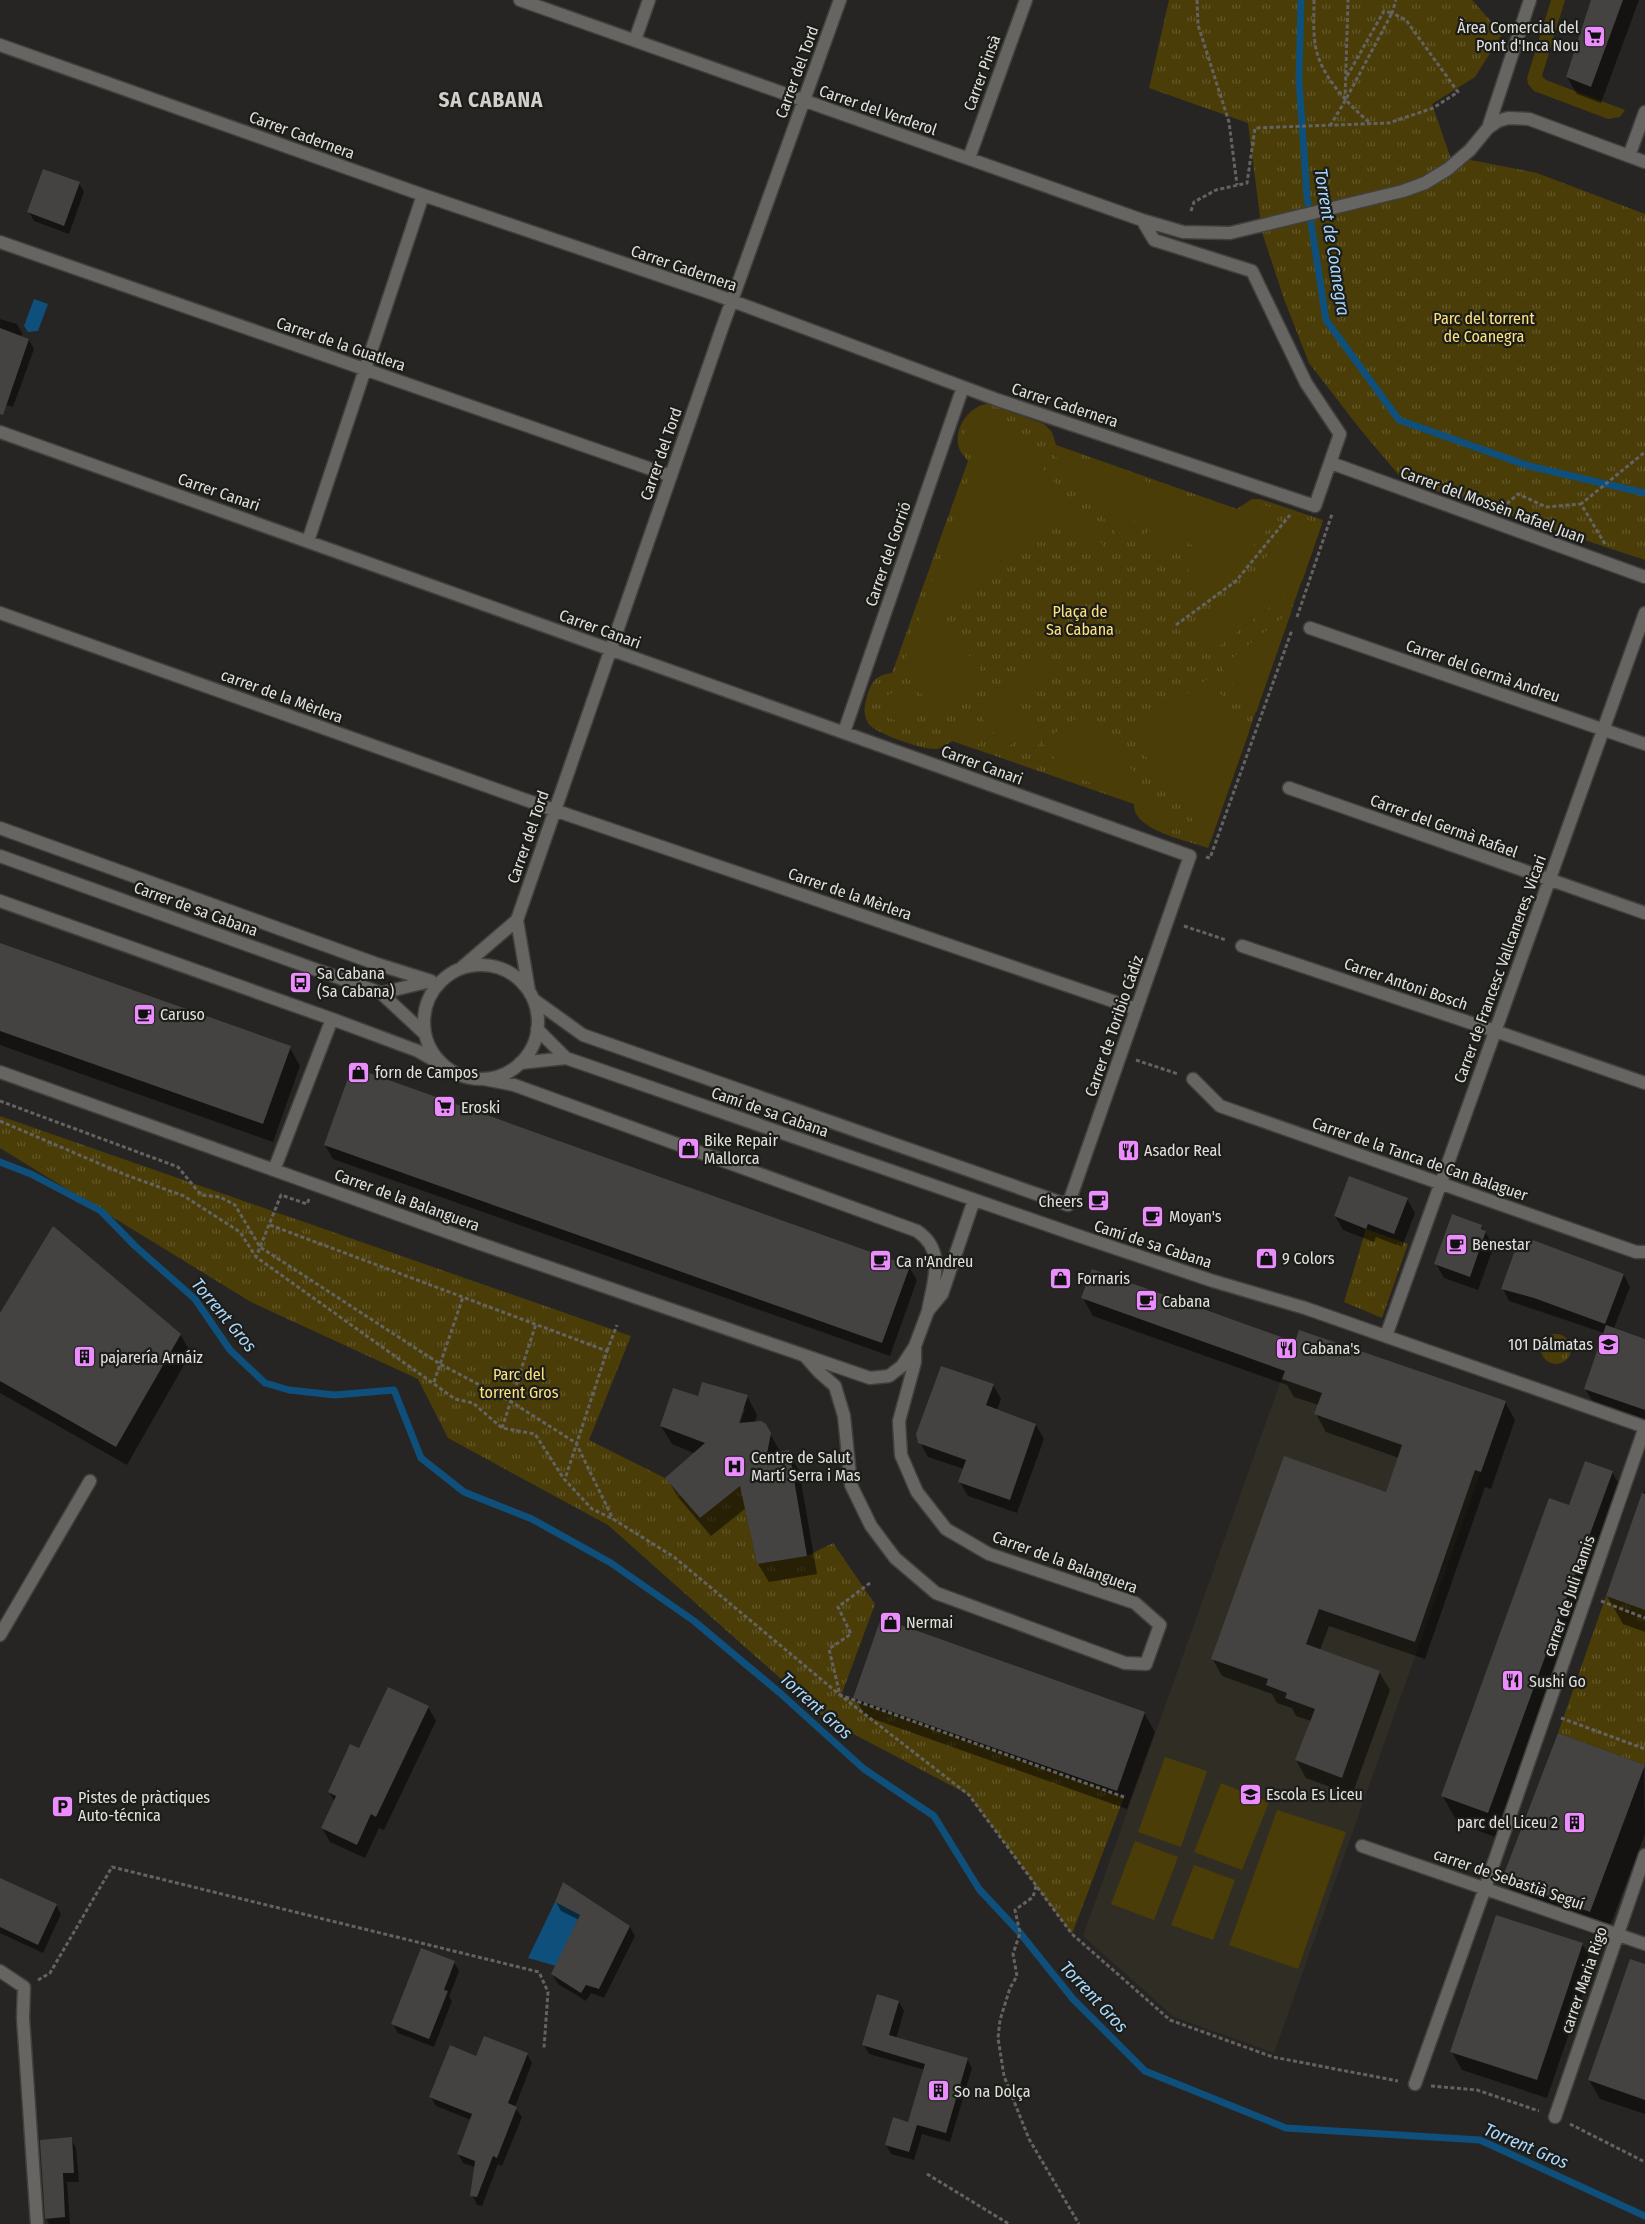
<svg xmlns="http://www.w3.org/2000/svg" width="1645" height="2224" font-family="'Fira Sans Condensed',sans-serif">
<defs>
<pattern id="grass-tufts" width="24" height="20" patternUnits="userSpaceOnUse" patternTransform="scale(1.25)"><rect width="24" height="20" fill="#4a3d08"/><path d="M3 7l-1-3M5 7V3M7 7l1-3M15 17l-1-3M17 17v-4M19 17l1-3" fill="none" stroke="#64592c"/></pattern>
</defs>
<rect width="100%" height="100%" fill="#262523"/>
<path fill="#302d25" d="M1299 1330 1506 1401 1274 2053 1174 2017 1083 1936Z"/>
<path fill="url(#grass-tufts)" d="M1169 0H1472L1502 34 1475 77 1432 104 1450 156 1537 173 1645 214V560L1403 480 1360 429 1309 363 1284 299 1262 232 1248 123 1149 88Z
M988 404 1044 424 1052 432 1056 445 1237 509 1252 499H1260L1323 520 1208 848C1188 841 1132 830 1134 804L952 741C947 744 942 749 935 749 923 750 874 733 868 723 862 713 865 703 868 693 873 679 878 675 892 673L968 461C964 456 959 451 958 444 955 427 970 405 988 404Z
M0 1116 631 1336 589 1440 665 1478 700 1518 740 1485 757 1564 807 1556 833 1543 875 1604 841 1696 1124 1797 1072 1934 969 1795 827 1720 608 1525 448 1438 418 1379 251 1302 0 1148Z
M1366 1229 1408 1244 1382 1318 1344 1302Z
M1541 1349a15 15 0 1 1 30 0a15 15 0 1 1-30 0Z
M1606 1596 1645 1610V1765L1558 1733Z"/>
<path fill="#4a3d08" d="M1551 0H1565L1542 76 1546 80 1625 110 1620 117 1608 119 1534 91 1528 84 1527 78Z
M985 408 999 412 1109 553 1098 562 1061 514 936 613 982 672 1030 634 1035 641 938 717 902 668 976 457 967 450C960 435 970 412 985 408Z
M1048 447 1241 515C1253 499 1266 506 1282 511L1231 573 1205 592 1186 567 1205 552 1188 543 1160 563 1140 538 1152 529 1136 519 1117 535Z
M1299 517 1322 524 1302 582 1210 653 1189 628 1242 587Z
M1114 559 1124 572 1078 607 1074 600 1107 574 1102 568Z
M1069 604 1074 610 1040 637 1035 630Z
M1292 610 1256 713 1221 667Z
M1042 658 1051 670 1010 701 1041 743 1029 751 1020 738 1005 749 976 709Z
M1209 678 1249 732 1210 843 1130 735Z
M883 706a14 14 0 1 1 28 0a14 14 0 1 1-28 0Z
M1088 710 1177 831C1160 825 1139 823 1140 800L1066 774 1042 742Z
M963 719 982 745 951 734 948 730Z
M1165 1757 1207 1771 1181 1847 1138 1832Z
M1221 1783 1269 1802 1242 1870 1194 1852Z
M1277 1810 1346 1832 1298 1969 1229 1945Z
M1135 1841 1178 1857 1154 1920 1111 1904Z
M1194 1865 1235 1880 1213 1940 1171 1925Z"/>
<path fill="#0e507b" d="M34 299 48 304 38 331 28 332 24 326Z
M555 1902 580 1915 556 1966 528 1958Z"/>
<path fill="#0007" fill-rule="evenodd" d="M1592 0H1639L1601 103 1577 94 1567 77Z
M79 183 84 192 69 234 34 221 29 212Z
M0 319 17 324 22 333 21 337 29 340 34 349 13 407 0 403Z
M0 944 290 1048 300 1066 273 1142 0 1045Z
M325 1145 909 1267 917 1280 890 1356 333 1159Z
M1407 1199 1415 1213 1402 1247 1376 1237 1374 1242 1343 1230 1335 1216Z
M1481 1226 1494 1246 1478 1290 1444 1278 1436 1264Z
M1530 1241 1624 1275 1630 1287 1614 1328 1645 1340V1431L1601 1415 1585 1389 1604 1333 1509 1301 1503 1289Z
M1083 1298 1296 1344 1505 1402 1515 1420 1491 1489 1485 1487 1425 1659 1329 1626 1320 1650 1379 1672 1390 1690 1352 1795 1306 1778 1296 1760 1311 1721 1296 1716 1292 1708 1277 1703 1272 1694 1222 1676 1212 1658 1387 1493 1399 1458 1326 1432 1316 1414 1319 1405 1294 1397 1287 1385 1093 1316Z
M0 1316 180 1334 191 1353 127 1465 0 1393Z
M993 1385 1001 1399 997 1410 1036 1425 1044 1439 1017 1513 968 1496 960 1482 964 1469 928 1457 920 1442Z
M747 1396 757 1415 755 1423 765 1425 781 1453 788 1452 799 1470 817 1574 769 1582 758 1564 746 1508 711 1536 678 1497 667 1478 696 1454 672 1444 661 1426 699 1397ZM742 1409H745L738 1429H736Z
M1612 1472 1628 1500 1503 1840 1458 1823 1442 1795 1569 1507Z
M1645 1489V1632L1623 1624 1607 1596Z
M855 1697 1144 1713 1155 1732 1127 1809 865 1716Z
M428 1707 436 1721 384 1830 379 1828 365 1858 330 1842 322 1828 335 1802 329 1792 359 1750Z
M1644 1766 1645 1834 1605 1939 1520 1907 1504 1879Z
M0 1879 56 1905 61 1914 43 1953 0 1933Z
M556 1902 630 1927 635 1936 604 1998 591 1993 586 2001 558 1984 552 1974 579 1920 561 1911Z
M1582 1944 1593 1963 1547 2098 1462 2070 1452 2052Z
M454 1962 459 1971 449 1997 452 2001 434 2047 398 2033 393 2024Z
M1645 1966V2114L1600 2099 1589 2080Z
M899 2002 904 2011 896 2039 967 2059 972 2068 950 2142 922 2134 914 2160 891 2154 886 2145 909 2123 925 2070 869 2054 864 2045Z
M527 2054 532 2063 515 2107 522 2117 502 2166 498 2164 482 2206 477 2205 472 2195 475 2167 463 2163 458 2154 471 2120 436 2106 431 2097 477 2057Z
M71 2139 76 2148 79 2182H67L70 2224H49L46 2218Z"/>
<g fill="none" stroke-linecap="round" stroke-linejoin="round">
<path stroke="#0e507b" stroke-width="7" d="M1301 0 1299 80 1307 197 1326 320 1399 420 1529 466 1645 493
M0 1162 31 1174 101 1211 135 1246 195 1299 230 1350 265 1383 289 1390 335 1395 394 1390 421 1458 464 1492 532 1519 611 1563 694 1621 780 1693 864 1769 934 1816 979 1889 1020 1933 1073 1999 1145 2071 1286 2128 1480 2140 1645 2216"/>
</g>
<path fill="#454341" d="M1591 0H1623L1591 87 1566 77Z
M43 169 80 182 64 226 27 212Z
M0 328 29 339 3 415 0 414Z
M0 943 291 1046 263 1124 0 1031Z
M352 1067 910 1266 882 1343 324 1145Z
M1349 1176 1408 1198 1394 1234 1368 1224 1366 1229 1334 1216Z
M1452 1214 1482 1225 1481 1229 1486 1231 1470 1277 1434 1264Z
M53 1226 181 1334 116 1447 0 1381V1313Z
M1530 1239 1624 1274 1605 1324 1534 1298 1501 1289 1518 1242 1527 1246Z
M1092 1269 1295 1342 1299 1330 1506 1401 1481 1472 1475 1470 1415 1642 1319 1609 1306 1644 1380 1671 1342 1778 1295 1760 1315 1709 1285 1698 1287 1693 1266 1685 1268 1679 1211 1659 1284 1456 1386 1492 1402 1445 1314 1414 1322 1393 1282 1379 1285 1371 1081 1298Z
M1606 1325 1645 1339V1410L1584 1389Z
M941 1366 994 1384 986 1405 1036 1424 1010 1500 958 1482 966 1460 918 1443 916 1434Z
M702 1382 748 1395 739 1423 761 1421 766 1424 771 1433 767 1454 789 1450 807 1556 757 1564 740 1486 700 1518 665 1478 705 1443 660 1426 673 1388 698 1396Z
M1585 1461 1613 1471 1488 1813 1441 1796 1549 1498 1569 1505Z
M1642 1493 1645 1494V1610L1606 1596Z
M881 1618 1145 1712 1117 1791 853 1698Z
M388 1687 429 1706 376 1817 371 1814 357 1845 321 1828 336 1796 328 1792 350 1744 359 1748Z
M1558 1733 1645 1765 1590 1912 1502 1879Z
M0 1878 57 1904 38 1945 0 1927Z
M563 1882 630 1926 599 1989 586 1985 581 1993 551 1974 580 1915 555 1902Z
M1496 1915 1583 1943 1537 2080 1450 2052Z
M421 1948 455 1961 444 1990 448 1991 429 2039 391 2024Z
M1630 1959 1645 1964V2100L1588 2080Z
M877 1994 899 2001 889 2035 968 2058 946 2133 917 2125 909 2152 885 2145 893 2117 908 2122 925 2064 862 2045Z
M484 2036 528 2053 508 2103 517 2107 497 2158 493 2156 477 2197 470 2196 475 2161 457 2154 472 2114 429 2097 450 2045 476 2056Z
M72 2137 74 2173H63L65 2217 45 2219 40 2140Z"/>
<g fill="none" stroke-linecap="round" stroke-linejoin="round">
<defs>
<path id="minor" d="M520 0 1142 220 1183 232 1230 233 1403 191 1425 183 1448 169 1470 150 1488 128 1498 121 1508 118 1529 119 1645 162
M635 40 649 0
M0 45 423 195 711 293 998 400 1315 506 1340 434 1306 383 1252 271 1154 240 1142 220
M1488 128 1530 0
M1629 156 1645 112
M969 158 1026 0
M0 242 671 476
M0 432 1190 856 1068 1205 583 1035 533 999
M1331 463 1645 577
M308 541 423 195
M0 613 554 810 1136 1009
M1310 628 1645 744
M844 732 963 387
M1289 788 1645 913
M0 828 377 964 431 981
M0 856 381 993 425 1034
M0 901 332 1019 418 1051 446 1067
M517 920 529 991
M1242 946 1495 1031 1645 1083
M424 1022a57 57 0 1 1 114 0a57 57 0 1 1-114 0Z
M460 969 517 920 722 328 840 0
M381 993 431 981
M537 1029 566 1058
M520 1063 566 1058 1079 1236 1213 1281 1305 1308 1645 1427
M0 1072 478 1243 870 1378 889 1376 902 1366 915 1346 928 1311 942 1294 974 1200
M484 1079 514 1085 917 1231C947 1251 933 1281 928 1311
M1193 1079 1220 1106 1636 1252H1645
M274 1170 332 1019
M1386 1336 1645 613
M805 1356 819 1372 835 1386 844 1416 851 1485 871 1526 895 1558 936 1593 1125 1663 1146 1664 1160 1625 1135 1603 989 1554 946 1529 917 1492 901 1455 899 1421 915 1362V1346
M0 1635 90 1481
M1362 1846 1645 1944
M0 1971 24 1987 23 2018 37 2224
M1415 2084 1485 1888 1645 1427
M1555 2117 1645 1855"/>
</defs>
<use href="#minor" stroke="#41403e" stroke-width="15"/>
<path stroke="#646361" stroke-width="3" stroke-dasharray="4 2.5" stroke-linecap="butt" d="M1197 0 1198 25 1229 122 1237 185
M1314 0C1314 14 1313 29 1315 43 1319 75 1348 104 1371 124
M1345 100 1348 0
M1330 126 1345 101 1392 13 1384 11 1346 78
M1191 211 1194 202 1216 190 1247 183 1255 128 1389 123 1433 108 1458 92 1406 20 1392 13 1396 0
M1502 508 1518 494 1546 507 1581 504
M1605 544 1581 504 1645 452
M1297 617 1332 514
M1176 625 1236 581 1290 515
M1206 857 1210 858 1292 630
M1184 926 1226 940
M1136 1060 1178 1074
M0 1101 178 1167 201 1195 220 1197 235 1205 260 1247 440 1364 510 1401 576 1443 613 1519
M0 1121 126 1175 184 1196 240 1232 256 1257
M309 1199 307 1204 281 1195 256 1257 455 1399 473 1403 502 1428 535 1434 564 1479 592 1509 613 1519 674 1557 840 1695 969 1795 1072 1934 1170 2020 1273 2057 1398 2081
M270 1225 607 1351 565 1479
M607 1351 617 1325
M434 1382 463 1297
M502 1428 536 1324
M870 1583 838 1607 851 1634 829 1649 840 1695 1124 1797
M1601 1601 1645 1618
M1561 1718 1645 1749
M1036 1886 1033 1897 1015 1910 1020 1933 1013 1954 1017 1976 1010 1988 1000 2020 998 2038 1004 2076 1029 2139 1079 2224
M38 1980 50 1973 112 1867 539 1972 548 1992 544 2048
M1431 2086 1477 2090 1539 2111
M1570 2124 1645 2162
M927 2174 1009 2224"/>
<use href="#minor" stroke="#666562" stroke-width="12"/>
</g>
<defs>
<symbol id="supermarket-square" viewBox="-11 -11 22 22"><rect x="-9" y="-9" width="18" height="18" rx="4" fill="#eb8dfc" stroke="#1c1c19"/><path d="M-6-5.5h2.5l.6 2H6L4.5 2H-2.5L-4.4-4H-6ZM-1.5 3.2a1.3 1.3 0 1 0 .1 0ZM3 3.2a1.3 1.3 0 1 0 .1 0Z" fill="#111"/></symbol>
<symbol id="bus-square" viewBox="-11 -11 22 22"><rect x="-9" y="-9" width="18" height="18" rx="4" fill="#eb8dfc" stroke="#1c1c19"/><path d="M-5-6H5V4H4V6H2V4H-2V6H-4V4H-5ZM-3.5-4V0h7V-4ZM-3.5 1.2v1.5H-2V1.2ZM2 1.2v1.5H3.5V1.2Z" fill="#111"/></symbol>
<symbol id="cafe-square" viewBox="-11 -11 22 22"><rect x="-9" y="-9" width="18" height="18" rx="4" fill="#eb8dfc" stroke="#1c1c19"/><path d="M-5.5-4.5H6V0H3Q3 3.5 0 3.5H-2.5Q-5.5 3.5-5.5 0ZM3-3.2v2h1.7v-2ZM-6 4.5H4V6H-6Z" fill="#111"/></symbol>
<symbol id="shop-square" viewBox="-11 -11 22 22"><rect x="-9" y="-9" width="18" height="18" rx="4" fill="#eb8dfc" stroke="#1c1c19"/><path d="M-5-2.5h2.3a2.7 3.5 0 0 1 5.4 0H5L5.5 6h-11ZM-1.5-2.5h3a1.5 2.3 0 0 0-3 0Z" fill="#111"/></symbol>
<symbol id="restaurant-square" viewBox="-11 -11 22 22"><rect x="-9" y="-9" width="18" height="18" rx="4" fill="#eb8dfc" stroke="#1c1c19"/><path d="M-5-6h1v4h1v-4h1v4h1v-4h1v5L-1.5 .5V6h-2V.5L-5-1ZM5-6V6H3V1.5H1.5Q1.5-4 5-6Z" fill="#111"/></symbol>
<symbol id="school-square" viewBox="-11 -11 22 22"><rect x="-9" y="-9" width="18" height="18" rx="4" fill="#eb8dfc" stroke="#1c1c19"/><path d="M0-5L7-2L0 1L-7-2ZM-4 1L0 2.5L4 1V4Q0 6-4 4Z" fill="#111"/></symbol>
<symbol id="building-square" viewBox="-11 -11 22 22"><rect x="-9" y="-9" width="18" height="18" rx="4" fill="#eb8dfc" stroke="#1c1c19"/><path d="M-4-6H4V6H1V3H-1V6H-4ZM-2.5-4.3h1.7v1.8h-1.7ZM.8-4.3h1.7v1.8H.8ZM-2.5-1h1.7V.8h-1.7ZM.8-1h1.7V.8H.8Z" fill="#111"/></symbol>
<symbol id="hospital-square" viewBox="-11 -11 22 22"><rect x="-9" y="-9" width="18" height="18" rx="4" fill="#eb8dfc" stroke="#1c1c19"/><path d="M-5-5h3v3.5h4V-5h3V5h-3V1.5h-4V5h-3Z" fill="#111"/></symbol>
<symbol id="parking-square" viewBox="-11 -11 22 22"><rect x="-9" y="-9" width="18" height="18" rx="4" fill="#eb8dfc" stroke="#1c1c19"/><path d="M-3.5-5.5H1a3.5 3.5 0 0 1 0 7H-1V5.5H-3.5ZM-1-3.4V-.6H.8a1.4 1.4 0 0 0 0-2.8Z" fill="#111"/></symbol>
</defs>
<g fill-rule="evenodd">
<use href="#supermarket-square" x="1582" y="24" width="25" height="25"/>
<use href="#bus-square" x="288" y="970" width="25" height="25"/>
<use href="#cafe-square" x="132" y="1002" width="25" height="25"/>
<use href="#shop-square" x="346" y="1060" width="25" height="25"/>
<use href="#supermarket-square" x="432" y="1094" width="25" height="25"/>
<use href="#shop-square" x="676" y="1136" width="25" height="25"/>
<use href="#restaurant-square" x="1116" y="1138" width="25" height="25"/>
<use href="#cafe-square" x="1086" y="1188" width="25" height="25"/>
<use href="#cafe-square" x="1140" y="1204" width="25" height="25"/>
<use href="#cafe-square" x="1444" y="1232" width="25" height="25"/>
<use href="#shop-square" x="1254" y="1246" width="25" height="25"/>
<use href="#cafe-square" x="868" y="1248" width="25" height="25"/>
<use href="#shop-square" x="1048" y="1266" width="25" height="25"/>
<use href="#cafe-square" x="1134" y="1288" width="25" height="25"/>
<use href="#school-square" x="1596" y="1332" width="25" height="25"/>
<use href="#restaurant-square" x="1274" y="1336" width="25" height="25"/>
<use href="#building-square" x="72" y="1344" width="25" height="25"/>
<use href="#hospital-square" x="722" y="1454" width="25" height="25"/>
<use href="#shop-square" x="878" y="1610" width="25" height="25"/>
<use href="#restaurant-square" x="1500" y="1668" width="25" height="25"/>
<use href="#school-square" x="1238" y="1782" width="25" height="25"/>
<use href="#parking-square" x="50" y="1794" width="25" height="25"/>
<use href="#building-square" x="1562" y="1810" width="25" height="25"/>
<use href="#building-square" x="926" y="2078" width="25" height="25"/>
</g>
<g text-anchor="middle" dominant-baseline="central" stroke-width="4.5" stroke-linejoin="round" paint-order="stroke">
<g font-size="16" fill="#e0e0de" stroke="#1c1c19" text-anchor="start">
<text x="1579" y="27" text-anchor="end">Àrea Comercial del<tspan x="1579" dy="18">Pont d'Inca Nou</tspan></text>
<text x="317" y="973">Sa Cabana<tspan x="317" dy="18">(Sa Cabana)</tspan></text>
<text x="160" y="1014">Caruso</text>
<text x="375" y="1072">forn de Campos</text>
<text x="461" y="1107">Eroski</text>
<text x="704" y="1140">Bike Repair<tspan x="704" dy="18">Mallorca</tspan></text>
<text x="1144" y="1150">Asador Real</text>
<text x="1083" y="1201" text-anchor="end">Cheers</text>
<text x="1169" y="1216">Moyan's</text>
<text x="1472" y="1244">Benestar</text>
<text x="1282" y="1258">9 Colors</text>
<text x="896" y="1261">Ca n'Andreu</text>
<text x="1077" y="1278">Fornaris</text>
<text x="1162" y="1301">Cabana</text>
<text x="1593" y="1344" text-anchor="end">101 Dálmatas</text>
<text x="1302" y="1348">Cabana's</text>
<text x="100" y="1357">pajarería Arnáiz</text>
<text x="751" y="1457">Centre de Salut<tspan x="751" dy="18">Martí Serra i Mas</tspan></text>
<text x="906" y="1622">Nermai</text>
<text x="1529" y="1681">Sushi Go</text>
<text x="1266" y="1794">Escola Es Liceu</text>
<text x="78" y="1797">Pistes de pràctiques<tspan x="78" dy="18">Auto-técnica</tspan></text>
<text x="1558" y="1822" text-anchor="end">parc del Liceu 2</text>
<text x="954" y="2091">So na Dolça</text>
</g>
<g font-size="16" fill="#e0e0de" stroke="#1c1c19">
<text transform="translate(797 72) rotate(-70)">Carrer del Tord</text>
<text transform="translate(982 73) rotate(-70)">Carrer Pinsà</text>
<text transform="translate(878 110) rotate(19)">Carrer del Verderol</text>
<text transform="translate(302 135) rotate(20)">Carrer Cadernera</text>
<text transform="translate(684 268) rotate(19)">Carrer Cadernera</text>
<text transform="translate(341 344) rotate(19)">Carrer de la Guatlera</text>
<text transform="translate(1065 405) rotate(18)">Carrer Cadernera</text>
<text transform="translate(661 454) rotate(-71)">Carrer del Tord</text>
<text transform="translate(219 492) rotate(19)">Carrer Canari</text>
<text transform="translate(1493 505) rotate(20)">Carrer del Mossèn Rafael Juan</text>
<text transform="translate(888 554) rotate(-71)">Carrer del Gorrió</text>
<text transform="translate(600 629) rotate(20)">Carrer Canari</text>
<text transform="translate(1483 671) rotate(19)">Carrer del Germà Andreu</text>
<text transform="translate(282 696) rotate(20)">carrer de la Mèrlera</text>
<text transform="translate(982 765) rotate(20)">Carrer Canari</text>
<text transform="translate(1444 826) rotate(20)">Carrer del Germà Rafael</text>
<text transform="translate(528 837) rotate(-71)">Carrer del Tord</text>
<text transform="translate(850 894) rotate(19)">Carrer de la Mèrlera</text>
<text transform="translate(196 909) rotate(20)">Carrer de sa Cabana</text>
<text transform="translate(1500 969) rotate(-70)">Carrer de Francesc Vallcaneres, Vicari</text>
<text transform="translate(1406 984) rotate(19)">Carrer Antoni Bosch</text>
<text transform="translate(1114 1026) rotate(-71)">Carrer de Toribio Cádiz</text>
<text transform="translate(770 1112) rotate(19)">Camí de sa Cabana</text>
<text transform="translate(1420 1159) rotate(19)">Carrer de la Tanca de Can Balaguer</text>
<text transform="translate(407 1200) rotate(20)">Carrer de la Balanguera</text>
<text transform="translate(1153 1244) rotate(18)">Camí de sa Cabana</text>
<text transform="translate(1065 1562) rotate(20)">Carrer de la Balanguera</text>
<text transform="translate(1569 1596) rotate(-71)">carrer de Juli Ramis</text>
<text transform="translate(1509 1879) rotate(19)">carrer de Sebastià Seguí</text>
<text transform="translate(1584 1980) rotate(-71)">carrer Maria Rigo</text>
</g>
<g font-size="16" fill="#fde27e" stroke="#1c1c19">
<text x="1484" y="318">Parc del torrent<tspan x="1484" dy="18">de Coanegra</tspan></text>
<text x="1080" y="611">Plaça de<tspan x="1080" dy="18">Sa Cabana</tspan></text>
<text x="519" y="1374">Parc del<tspan x="519" dy="18">torrent Gros</tspan></text>
</g>
<g font-size="18" font-style="italic" fill="#a8d8ff" stroke="#1c1c19">
<text transform="translate(1332 242) rotate(81)">Torrent de Coanegra</text>
<text transform="translate(224 1315) rotate(50)">Torrent Gros</text>
<text transform="translate(816 1706) rotate(42)">Torrent Gros</text>
<text transform="translate(1094 1997) rotate(47)">Torrent Gros</text>
<text transform="translate(1526 2146) rotate(23)">Torrent Gros</text>
</g>
<g font-size="21" font-weight="bold" letter-spacing="1" fill="#d0cfcc" stroke="#1c1c19">
<text x="491" y="100">SA CABANA</text>
</g>
</g>
</svg>
